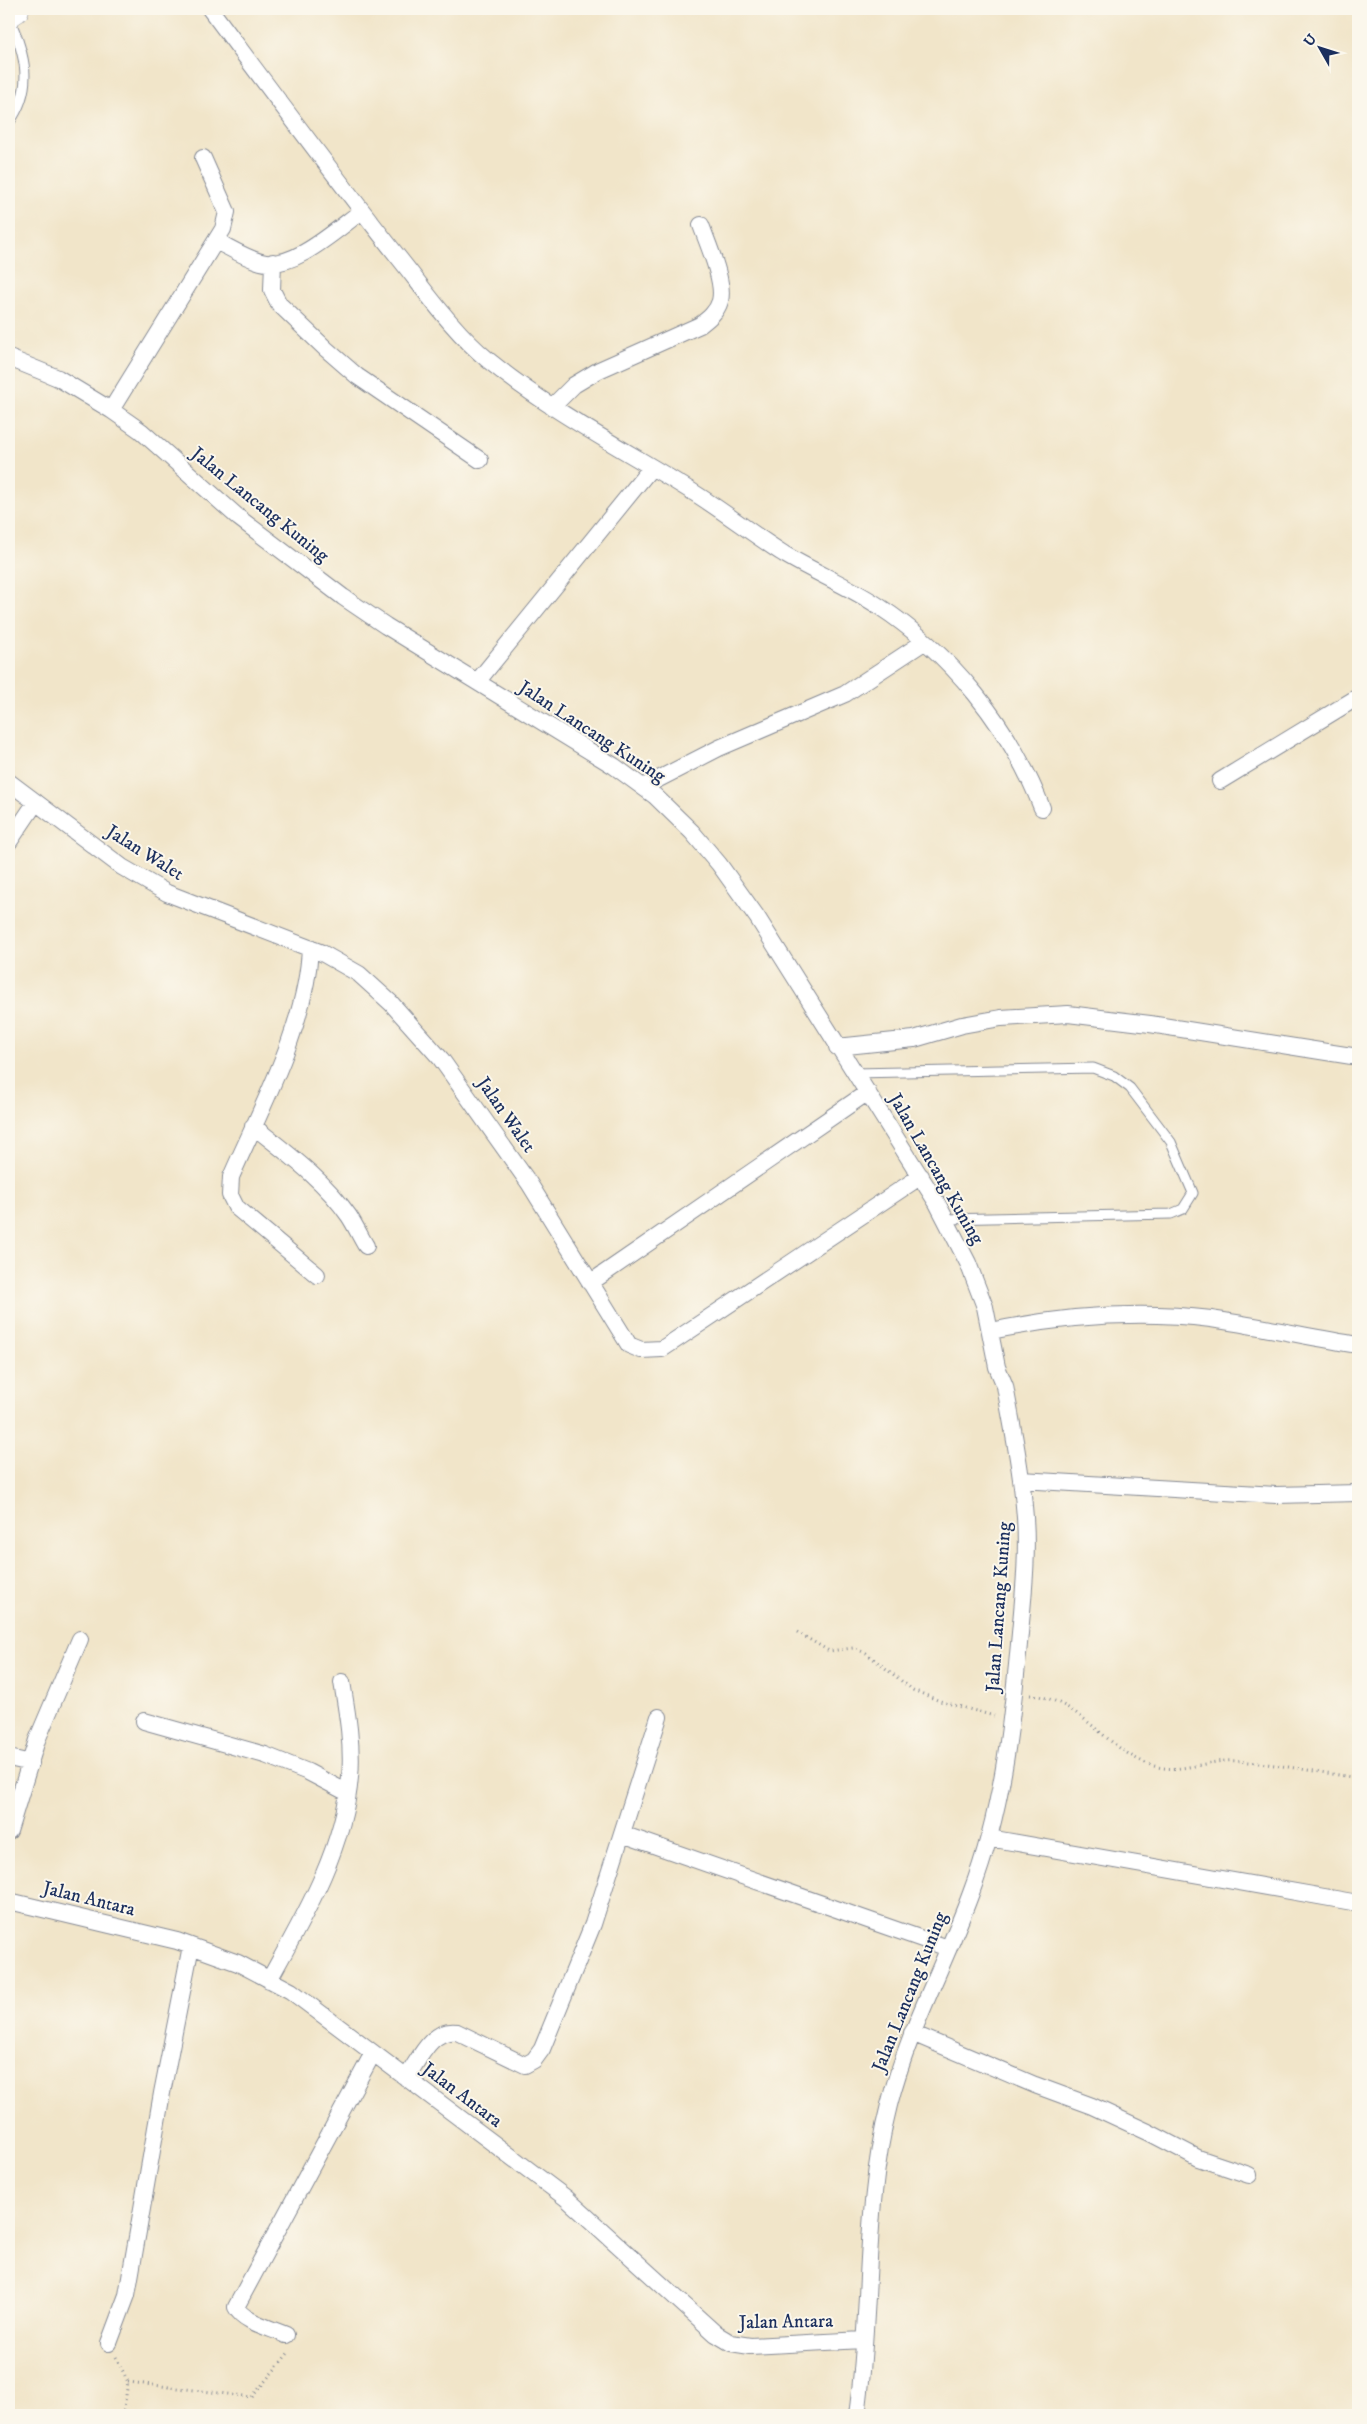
<svg xmlns="http://www.w3.org/2000/svg" width="1367" height="2424" font-family="'IM FELL DW Pica',serif">
<rect width="100%" height="100%" fill="#fbf7ec"/>
<filter id="ink" filterUnits="userSpaceOnUse"><feTurbulence type="fractalNoise" baseFrequency=".02" numOctaves="2"/><feDisplacementMap in="SourceGraphic" scale="10" xChannelSelector="R" yChannelSelector="G"/><feConvolveMatrix kernelMatrix="1 2 1 2 8 2 1 2 1" color-interpolation-filters="sRGB"/></filter>
<filter id="wash" filterUnits="userSpaceOnUse"><feTurbulence type="fractalNoise" baseFrequency=".0096" numOctaves="4" result="noise"/><feDisplacementMap in="SourceGraphic" scale="20" xChannelSelector="R" yChannelSelector="G"/><feGaussianBlur stdDeviation="1.12" result="paint"/><feColorMatrix in="noise" values="0 0 0 0 0 0 0 0 0 0 0 0 0 0 0 0 0 1.4 0 .05"/><feComposite in="paint" operator="in"/></filter>
<g filter="url(#wash)">
<rect width="100%" height="100%" fill="#f1e5c9"/>
</g>
<g filter="url(#ink)">
<g fill="none" stroke-linecap="round" stroke-linejoin="round">
<defs>
<path id="lane" d="M9 123C35 87 25 54 9 17
M855 1073 1093 1068 1114 1076 1130 1088 1171 1142 1193 1193 1183 1209 1171 1214 945 1219"/>
<path id="street" d="M210 9C272 92 334 176 399 258 427 293 453 331 488 360 553 413 626 450 696 494 726 513 754 535 784 554 814 572 848 586 877 605 951 653 1010 726 1042 808
M216 241C230 248 246 258 261 262 293 271 338 228 362 211
M273 262 272 290 279 304 326 349 357 376 480 460
M9 358 58 378 111 410 141 431 239 518 343 597 386 626 614 766 655 796 692 832 719 864 757 917 937 1203 968 1263 985 1307 997 1367 1005 1386C1012 1426 1021 1466 1024 1506 1029 1552 1023 1599 1019 1644 1011 1730 1002 1811 971 1893 945 1964 908 2030 889 2105 863 2206 872 2313 857 2415
M552 407 574 385 599 370 700 325C708 319 717 312 720 301 725 282 708 245 701 225
M111 410 223 229 227 212 203 158
M477 682 651 468
M1220 781 1358 697
M9 782 122 867 167 893 322 953 359 974 391 1003 441 1059 529 1183 629 1345 641 1350 662 1349 921 1176
M643 787 719 748 845 694 924 642
M9 842 36 802
M310 948C307 1024 261 1108 231 1177L230 1195 236 1207 317 1275
M837 1047 914 1039 962 1025 1001 1018 1068 1014 1150 1024 1358 1057
M253 1126C287 1153 324 1180 349 1216 355 1225 360 1236 366 1246
M590 1283 868 1092
M991 1331C1063 1316 1138 1310 1211 1319 1260 1326 1309 1337 1358 1345
M1021 1480 1276 1495 1358 1493
M144 1721 265 1755 308 1772 348 1793
M9 1758 31 1763
M9 1831 37 1740 80 1639
M622 1834 948 1948
M989 1838 1358 1903
M9 1901 177 1941 238 1963 291 1991 566 2198 716 2334 731 2343 750 2346 863 2340
M269 1980C304 1917 344 1849 350 1777 353 1746 347 1712 342 1682
M912 2033 1035 2085 1092 2106 1148 2132 1198 2158 1249 2175
M406 2078C419 2060 431 2028 457 2032L525 2065 534 2060 542 2049 593 1924 659 1717
M286 2335C271 2328 243 2322 236 2307L373 2053
M109 2343 127 2295 162 2093 191 1946"/>
<path id="highway" d="M9 13 15 9"/>
</defs>
<use href="#lane" stroke="#868a94" stroke-width="11"/>
<use href="#street" stroke="#868a94" stroke-width="18"/>
<use href="#highway" stroke="#868a94" stroke-width="29"/>
<path stroke="#868a94" stroke-width="3" stroke-dasharray="1 4" stroke-linecap="butt" d="M797 1632 829 1651 853 1648 866 1653 913 1690 940 1701 994 1716
M1030 1695C1083 1699 1108 1755 1158 1767 1184 1773 1210 1759 1237 1761 1277 1764 1318 1772 1358 1778
M116 2357 128 2382 123 2415
M128 2382 252 2397 290 2351"/>
<use href="#lane" stroke="#fff" stroke-width="9"/>
<use href="#street" stroke="#fff" stroke-width="16"/>
<use href="#highway" stroke="#fff" stroke-width="28"/>
</g>
</g>
<g text-anchor="middle" dominant-baseline="central" stroke-width="4" stroke-linejoin="round" paint-order="stroke">
<g font-size="19" fill="#1b2f5e" stroke="#fbf7ec">
<text transform="translate(260 505) rotate(39)">Jalan Lancang Kuning</text>
<text transform="translate(592 732) rotate(33)">Jalan Lancang Kuning</text>
<text transform="translate(145 853) rotate(32)">Jalan Walet</text>
<text transform="translate(506 1115) rotate(55)">Jalan Walet</text>
<text transform="translate(936 1169) rotate(60)">Jalan Lancang Kuning</text>
<text transform="translate(999 1607) rotate(-86)">Jalan Lancang Kuning</text>
<text transform="translate(89 1899) rotate(14)">Jalan Antara</text>
<text transform="translate(910 1992) rotate(-68)">Jalan Lancang Kuning</text>
<text transform="translate(462 2095) rotate(37)">Jalan Antara</text>
<text transform="translate(786 2322) rotate(-1)">Jalan Antara</text>
</g>
</g>
<rect width="1367" height="2424" fill="none" stroke="#fbf7ec" stroke-width="30"/>
<g transform="translate(1320 48) rotate(309)" stroke="#fbf7ec" stroke-width="4" paint-order="stroke">
<path d="M0-4L9 19L0 12L-9 19Z" fill="#1b2f5e"/>
<text y="-8" font-size="14" font-weight="bold" text-anchor="middle" fill="#1b2f5e">U</text>
</g>
</svg>
